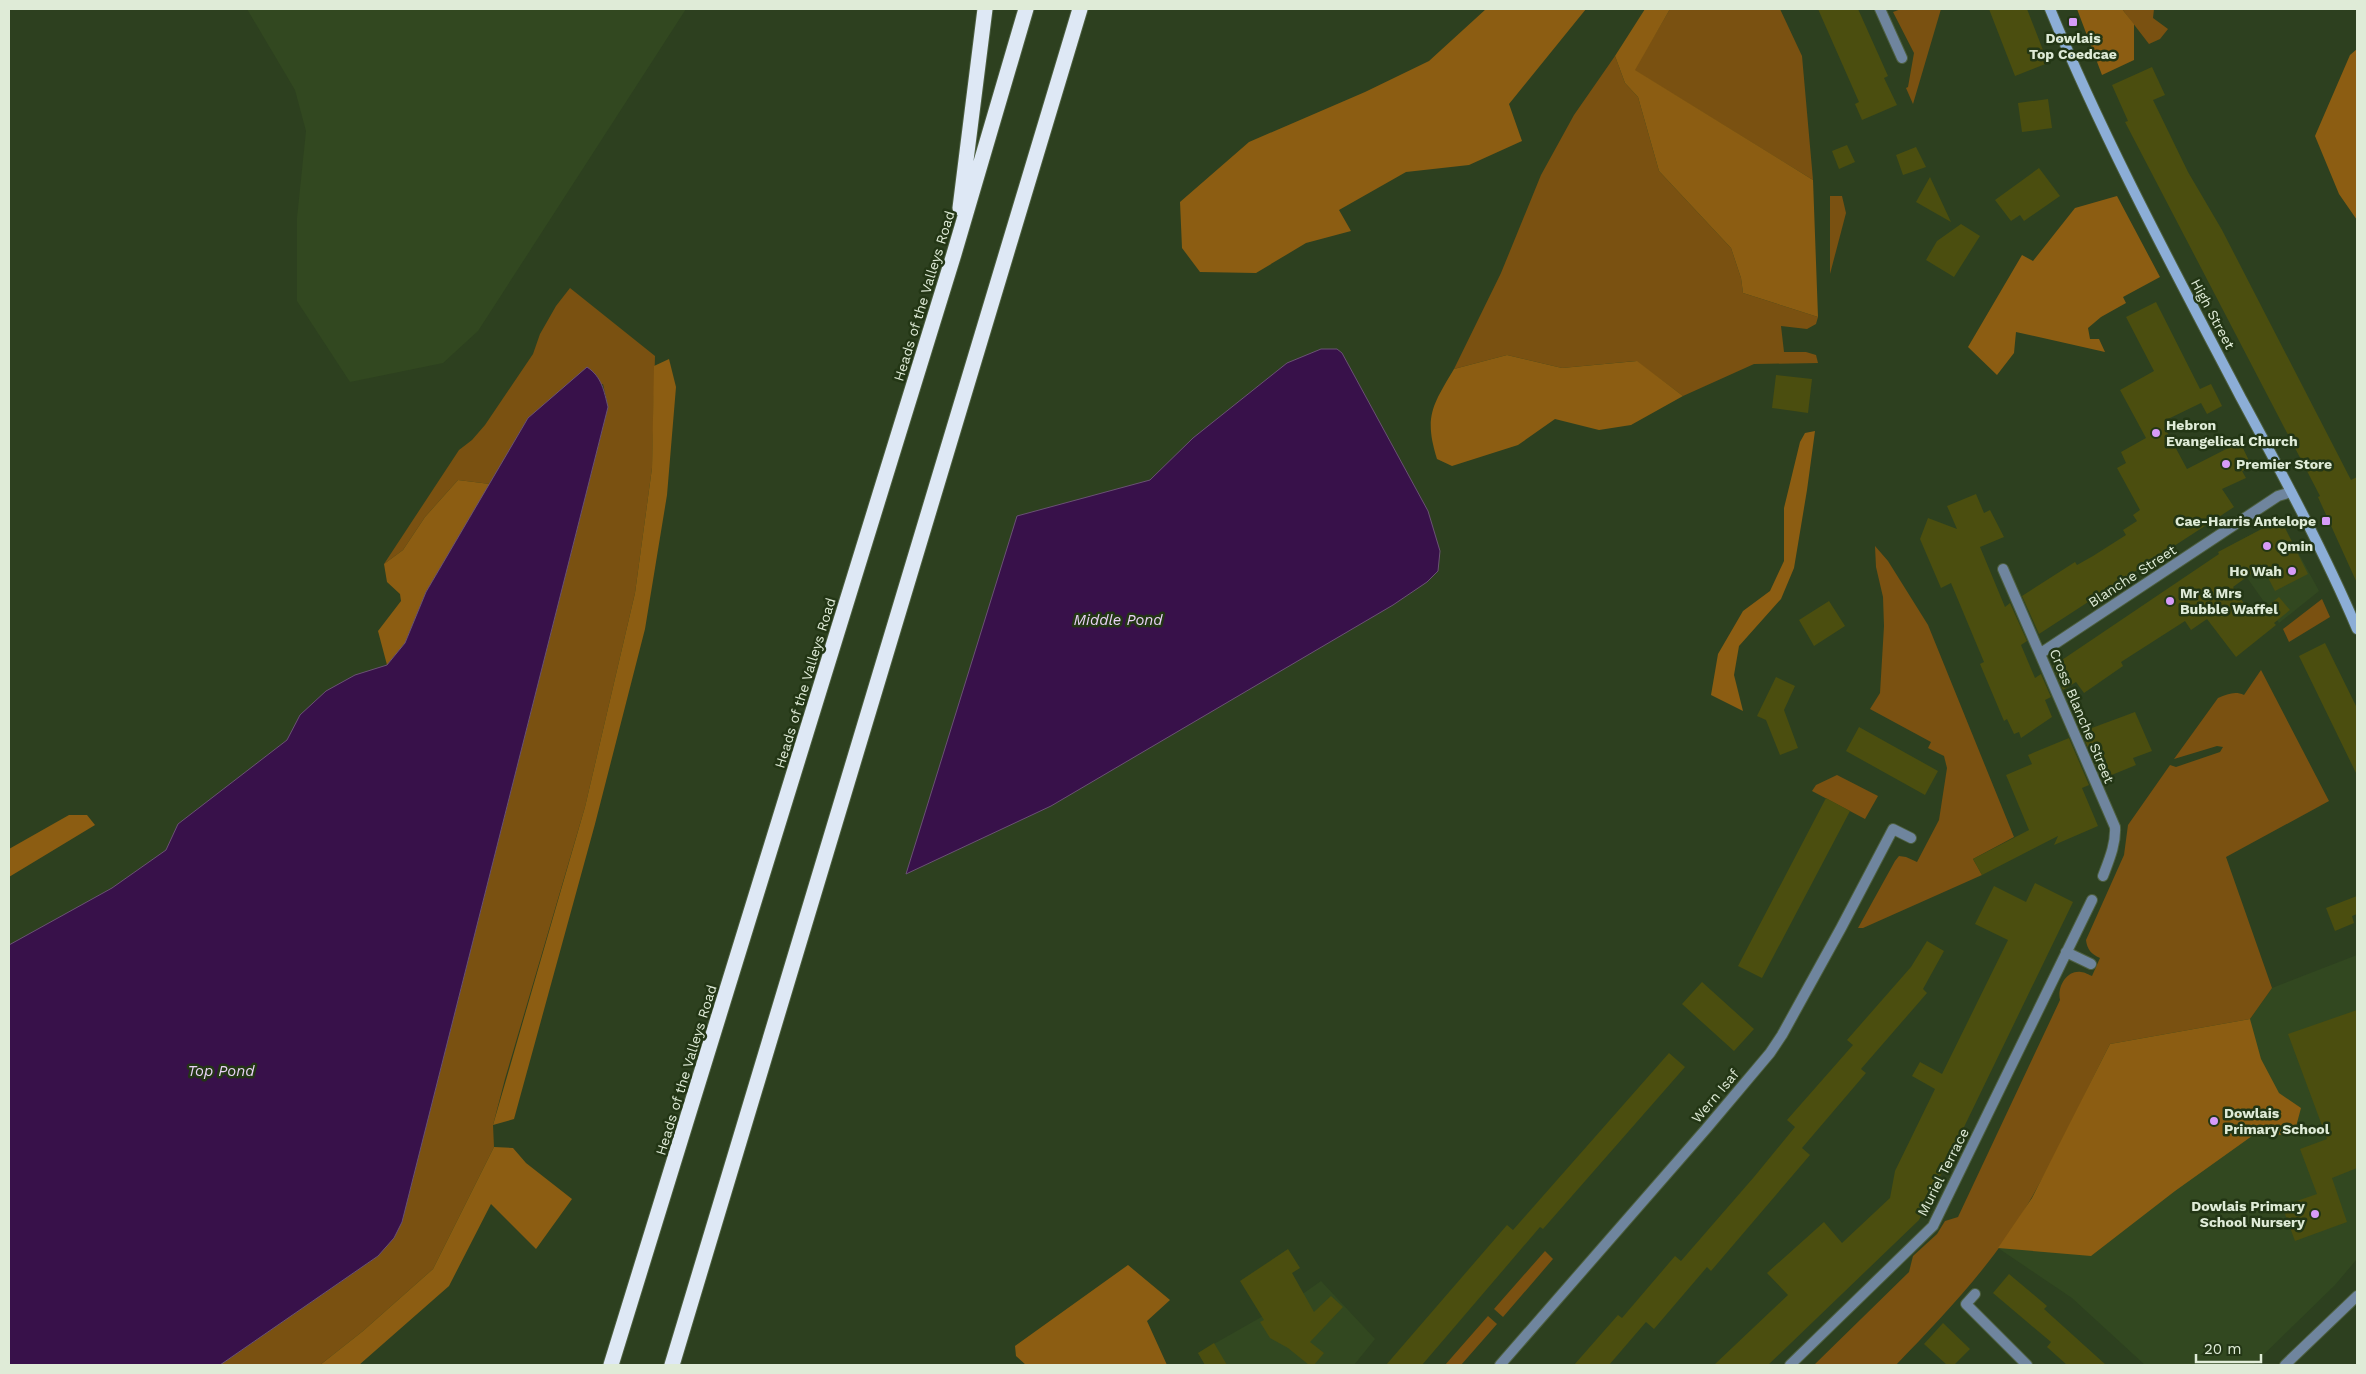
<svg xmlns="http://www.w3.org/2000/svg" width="2366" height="1374" font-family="'Work Sans',sans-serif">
<rect width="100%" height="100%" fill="#2d401f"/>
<path fill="#324820" d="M247 9H686L478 331 443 363 350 382 297 301V218L306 131 295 90Z
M2273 523 2284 526 2319 591 2279 623 2226 548Z
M2357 955V1259L2335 1285 2253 1365H2145L2072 1298 1998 1248 2032 1198 2110 1044 2250 1019 2272 988Z
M1321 1281 1375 1339 1354 1365H1205L1198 1353 1304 1293Z"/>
<path fill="#7a5111" d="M1670 9H1780L1802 56 1813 180 1634 70Z
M1901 9H1941L1913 104 1906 88 1908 87 1914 53 1893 12Z
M2122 9H2154L2153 18 2168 29 2160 39 2149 44Z
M1615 56 1625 83 1638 97 1659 171 1731 248 1741 278 1743 293 1818 317 1816 324 1807 329 1781 326 1784 352H1806L1816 355 1818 363 1754 364 1683 396 1636 361 1562 368 1507 355 1454 369 1501 273 1541 175 1574 115Z
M1830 196H1842L1846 213 1830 274Z
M570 288 655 356 652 468 635 593 585 807 505 1079 493 1125 494 1147 433 1269 363 1331 320 1365H220L378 1256 402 1222 608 407 603 384 528 418 490 484 458 480 425 517 403 550 384 564 459 450 472 440 485 425 533 354 540 334 556 306Z
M1875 546 1888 561 1928 625 2014 837 1973 859 1982 875 1863 928H1858L1895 861 1899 856 1906 857 1917 862 1939 820 1947 768 1944 756 1928 748 1931 742 1870 709 1880 693 1884 626 1883 597 1876 567Z
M2322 599 2330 617 2289 642 2283 629Z
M2261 670 2329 801 2226 857 2272 988 2250 1019 2110 1044C2084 1095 2060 1148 2032 1197 1997 1260 1945 1314 1896 1365H1814L1909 1272 1913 1256 1937 1234 1945 1221 1958 1217 2060 1000C2057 988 2066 970 2081 972 2085 972 2089 975 2092 976L2100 958C2091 954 2087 949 2086 940L2124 855 2128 825 2170 765 2176 767 2220 752 2223 747 2217 746 2174 759 2218 698C2228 694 2235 691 2244 695Z
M1837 775 1878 796 1865 819 1812 791 1816 785Z
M1545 1251 1553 1259 1503 1317 1494 1309Z
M1488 1316 1497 1324 1461 1365H1445Z"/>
<path fill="#8c5d12" d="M1486 9H1586L1509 104 1522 141 1469 165 1406 172 1339 210 1351 231 1306 243 1256 273 1200 272 1182 248 1180 202 1249 142 1365 92 1429 61Z
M1645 9H1670L1635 70 1813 180 1818 317 1743 293 1741 278 1731 248 1659 171 1638 97 1625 83 1615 56Z
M2077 9H2122L2134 24V60L2102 75Z
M2357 49V220L2339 194 2315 136 2350 55Z
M2117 196 2160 277 2123 297 2126 303 2101 317 2088 328 2090 339H2099L2105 352 2016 332 2014 353 1997 375 1968 347 2022 255 2033 261 2075 208Z
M1507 355 1562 368 1637 361 1683 396 1631 425 1599 430 1555 419 1518 445 1452 466 1437 459C1424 417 1432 406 1454 369Z
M669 359 676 387 667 495 645 629 595 824 514 1119 493 1125 585 807 635 593 652 468 654 366Z
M1815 431 1807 490 1794 568 1781 599 1739 646 1734 675 1743 711 1711 695 1718 654 1743 611 1770 591 1784 561V508L1800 442 1805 433Z
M458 480 490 484 426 592 405 643 387 665 378 631 401 601 400 594 387 582 384 564 403 550 425 517Z
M69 815H87L95 825 9 877V849Z
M2250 1019 2261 1059 2279 1093 2301 1108 2294 1134 2252 1136 2175 1191 2091 1256 1998 1248 2032 1198 2110 1044Z
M494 1147 513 1148 526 1163 572 1199 536 1249 491 1204 449 1286 359 1365H320L363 1331 433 1269Z
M1128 1265 1170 1300 1147 1321 1167 1365H1026L1016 1356 1015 1346Z"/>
<path fill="#38114a" stroke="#6a5274" d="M1321 349H1337L1342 353 1428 511 1440 551 1438 571 1427 582 1393 605 1051 806 906 874 1017 516 1150 480 1193 438 1287 363Z
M587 367C602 377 604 391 608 407L402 1222 394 1238 378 1256 220 1365H9V945L112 888 166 850 178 824 287 740 300 715 326 691 355 675 387 665 405 643 426 592 528 418Z"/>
<path fill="#4b4e0f" d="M1818 9H1858L1888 76 1884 78 1897 105 1862 120 1855 104 1859 102Z
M1989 9H2027L2048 63 2015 76Z
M2152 67 2165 95 2153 100 2188 172 2222 230 2351 480 2357 477V583L2318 497 2320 496 2125 122 2128 121 2112 85Z
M2048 99 2052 128 2022 132 2018 103Z
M1847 145 1855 162 1839 169 1832 151Z
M1916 147 1926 167 1903 175 1896 155Z
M2039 168 2060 196 2024 221 2020 215 2011 221 1995 200Z
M1930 177 1951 222 1916 202Z
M1961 224 1980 236 1954 277 1926 260 1937 241Z
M2156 302 2200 389 2211 384 2222 406 2207 414 2201 403 2168 419 2171 425 2165 428 2187 469 2240 442 2252 467 2242 471 2246 478 2222 489 2234 507 2039 634 2022 596 2075 562 2077 565 2093 556 2126 535 2123 530 2137 521 2133 515 2140 510 2117 468 2126 463 2121 452 2146 438 2120 390 2154 371 2126 317Z
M1776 375 1812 379 1808 413 1772 408Z
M1976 494 1984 513 1990 510 2004 537 1980 547 2005 607 2010 603 2027 641 2021 645 2035 678 2041 674 2051 697 2045 700 2052 717 2021 738 2019 732 2014 734 2007 719 2004 721 1980 664 1984 662 1951 583 1941 588 1920 539 1928 518 1957 529 1947 506Z
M2273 523 2284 526 2308 574 2275 591 2262 566 2233 587 2253 617 2279 597 2290 610 2274 623 2276 625 2236 657 2207 619 2191 630 2185 621 2121 662 2123 666 2084 693 2076 682 2063 690 2053 666 2219 554 2218 552Z
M1829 601 1845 626 1814 646 1799 620Z
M2325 643 2357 708V775L2299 656Z
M1776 677 1795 686 1784 710 1798 748 1780 755 1766 720 1757 716Z
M2135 712 2152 751 2133 758 2136 765 2102 779 2081 732Z
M1859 727 1938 771 1925 795 1846 751Z
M2069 738 2089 785 2082 788 2098 826 2054 845 2058 836 1982 875 1973 859 2029 830 2006 775 2032 764 2028 755Z
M1826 798 1850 811 1762 978 1738 966Z
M2035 883 2073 902 1919 1220 1768 1365H1714L1788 1295 1767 1273 1824 1222 1842 1243 1890 1198 1895 1171 1935 1089 1912 1076 1920 1062 1942 1074 2008 940 1975 924 1994 886 2026 902Z
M2357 896V914L2352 916 2354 923 2335 931 2326 908Z
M1927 941 1944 951 1923 989 1927 993 1861 1069 1866 1073 1802 1148 1810 1155 1711 1271 1707 1267 1654 1329 1646 1322 1609 1365H1574L1618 1315 1622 1318 1675 1256 1681 1261 1754 1177 1795 1127 1787 1120 1853 1045 1847 1040 1911 967Z
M1702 982 1754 1029 1734 1051 1682 1004Z
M2357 1010V1168L2332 1178 2347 1222 2295 1241 2282 1206 2317 1194 2300 1149 2327 1139 2288 1034Z
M1669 1053 1685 1067 1543 1229 1540 1227 1422 1365H1386L1507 1225 1513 1230Z
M1288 1249 1300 1268 1292 1273 1314 1312 1331 1296 1343 1307 1310 1342 1324 1353 1314 1365H1309L1288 1348 1270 1338 1260 1322 1264 1320 1240 1281Z
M2009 1274 2047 1306 2044 1309 2106 1365H2067L2047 1347 2051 1342 1993 1293Z
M1943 1323 1970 1349 1954 1365H1947L1924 1344Z
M1214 1343 1227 1365H1205L1198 1353Z"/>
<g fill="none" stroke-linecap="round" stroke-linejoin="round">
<defs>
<path id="street" d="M1880 9 1902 58
M2003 569 2115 827C2116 844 2109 860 2103 876
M2041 653 2278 496 2291 492
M2066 952 2091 964
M1975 1294 1966 1304 2027 1365
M1500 1365 1706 1129 1770 1053 1782 1035 1841 928 1893 829 1911 838
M1790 1365 1933 1226 2092 900
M2285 1365 2357 1296"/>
<path id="secondary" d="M2050 9C2105 142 2173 268 2240 396 2281 472 2323 549 2357 629"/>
<path id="highway" d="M960 208 985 9
M611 1365 954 254 1026 9
M672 1365 1080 9"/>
</defs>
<use href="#street" stroke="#4d5f40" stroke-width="12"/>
<use href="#secondary" stroke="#4d5f40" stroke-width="12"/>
<use href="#highway" stroke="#4d5f40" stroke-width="17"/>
<use href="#street" stroke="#6f859e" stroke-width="10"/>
<use href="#secondary" stroke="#8caed7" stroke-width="10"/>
<use href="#highway" stroke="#dee8f5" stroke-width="15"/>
</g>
<g fill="#d79bf9" stroke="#233615" stroke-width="2">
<rect x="2068" y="17" width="10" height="10" rx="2.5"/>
<circle cx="2156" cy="433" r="5"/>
<circle cx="2226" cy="464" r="5"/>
<rect x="2321" y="516" width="10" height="10" rx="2.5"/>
<circle cx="2267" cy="546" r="5"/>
<circle cx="2292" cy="571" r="5"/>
<circle cx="2170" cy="601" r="5"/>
<circle cx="2214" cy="1121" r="5"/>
<circle cx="2315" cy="1214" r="5"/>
</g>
<g text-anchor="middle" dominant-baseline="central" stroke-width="5" stroke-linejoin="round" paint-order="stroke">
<g font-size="14" font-weight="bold" fill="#dfebd7" stroke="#233615" text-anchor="start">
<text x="2073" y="38" text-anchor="middle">Dowlais<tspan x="2073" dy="16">Top Coedcae</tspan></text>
<text x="2166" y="425">Hebron<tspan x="2166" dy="16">Evangelical Church</tspan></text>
<text x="2236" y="464">Premier Store</text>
<text x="2316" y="521" text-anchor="end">Cae-Harris Antelope</text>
<text x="2277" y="546">Qmin</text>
<text x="2282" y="571" text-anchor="end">Ho Wah</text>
<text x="2180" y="593">Mr &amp; Mrs<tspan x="2180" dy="16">Bubble Waffel</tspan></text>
<text x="2224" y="1113">Dowlais<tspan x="2224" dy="16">Primary School</tspan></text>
<text x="2305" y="1206" text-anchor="end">Dowlais Primary<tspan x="2305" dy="16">School Nursery</tspan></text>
</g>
<g font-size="14" fill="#dfebd7" stroke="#233615">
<text transform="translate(924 296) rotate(-73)">Heads of the Valleys Road</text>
<text transform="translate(2213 314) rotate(62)">High Street</text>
<text transform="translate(2132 576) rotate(-33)">Blanche Street</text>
<text transform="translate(805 683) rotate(-73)">Heads of the Valleys Road</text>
<text transform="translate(2082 716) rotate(67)">Cross Blanche Street</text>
<text transform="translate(686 1070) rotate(-73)">Heads of the Valleys Road</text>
<text transform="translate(1715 1096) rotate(-50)">Wern Isaf</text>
<text transform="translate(1943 1172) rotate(-63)">Muriel Terrace</text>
</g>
<g font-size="15" font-style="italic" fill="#ead3f7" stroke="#233615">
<text x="1118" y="620">Middle Pond</text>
<text x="221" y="1071">Top Pond</text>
</g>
</g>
<rect width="2366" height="1374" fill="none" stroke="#dfebd7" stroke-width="20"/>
<path d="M2196 1354v8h65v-8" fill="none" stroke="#dfebd7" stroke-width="2.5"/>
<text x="2204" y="1354" font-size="15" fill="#dfebd7" stroke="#233615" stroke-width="4" paint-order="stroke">20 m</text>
</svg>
